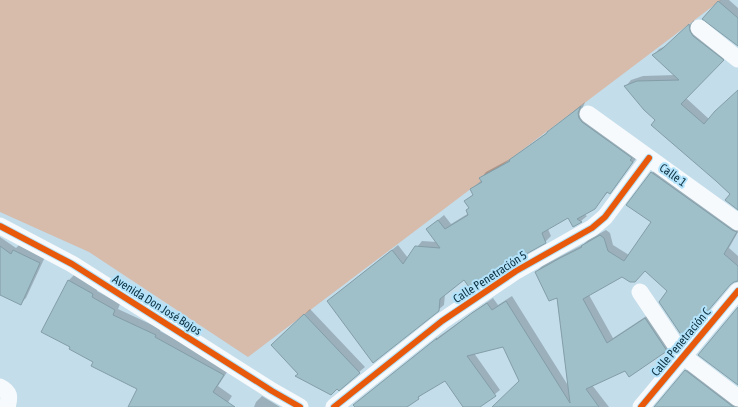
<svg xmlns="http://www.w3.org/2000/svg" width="738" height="407" font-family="'Asap Condensed',sans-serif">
<rect width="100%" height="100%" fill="#c3ddeb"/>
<path fill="#d7bbab" d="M0 0H721L248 357 89 252 0 212Z"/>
<path fill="#0003" d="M720 0H729L738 8V45L703 18Z
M694 20 695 25 728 54 686 98 709 119 738 91V209L731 194 656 120 626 86 631 80 643 76 675 75 654 55 659 49 669 44Z
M585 102 583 107 584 112 638 156 615 187 609 193 608 192 594 208 584 214 587 216 581 221 573 226 569 217 548 229 551 236 545 242 464 279 445 294 444 305 438 310 334 296 398 245 408 258 422 241 437 242 427 229 444 215 451 224 469 213 470 208 465 201 474 194 471 189 482 180 481 178 486 172 512 158 548 132Z
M657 167 738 225V232L729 248 738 256V280L669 291 646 270 622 276 589 295 613 338 651 313 672 344 667 350 629 376 625 370 592 385 609 407H506L520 381 504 346 474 353 500 390 479 407H464L445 380 424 393 407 407H356L354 405 442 334 441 335 493 298 498 305 512 296 569 387 557 296 536 272 542 266 584 244 588 240 606 230 610 233 613 245 629 255 652 222V173Z
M0 237 16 248 19 245 45 257 26 298 21 303 0 294Z
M74 275 98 288 97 291 120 304 118 309 161 329 160 331 229 369 218 386 232 396 225 407H129L139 388 71 347 68 281Z
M310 309 365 367 339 389 299 374 275 342Z
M691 365 738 401V407H655Z
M262 396 280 407H254L256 402Z"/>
<path fill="#9fbfc9" stroke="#839ea7" d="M718 1 738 18V46L702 19Z
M689 24 690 31 693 36 724 60 681 104 704 124 715 111 738 90V210L725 200 730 194 716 181 651 125 655 120 644 110 624 86 637 81 679 80 652 55 662 49Z
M581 106 578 113 579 118 582 122 632 158 630 160 633 162 610 194 607 192 595 209 577 219 582 222 573 227 568 218 542 233 546 243 510 263 471 290 464 280 440 299 439 311 373 363 327 301 392 250 403 264 415 246 440 248 426 229 438 220 445 229 468 215 466 210 469 208 464 201 473 195 470 189 482 182 479 178 510 161 509 160 547 133V132Z
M651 172 732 230 737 232 724 254 738 266V281L734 282 730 285 684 339 659 302 667 291 645 271 635 282H630L622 277 583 299 607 343 645 318 667 351 629 377 625 371 586 389 599 407H492L519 381 503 347 467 356 496 396 480 407H463L445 381 418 397 419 399 407 407H355L353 405 437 338 436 340 472 313 487 303 492 310 506 301 570 403 557 298 549 301 535 272 560 258 582 247 581 246 600 235 604 238 608 251 624 261 651 222 626 205Z
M0 246 11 254 13 250 40 263 21 305 0 295Z
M68 280 93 294 92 297 115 310 113 315 156 335 155 337 224 375 213 392 235 407H128L137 389 91 366 93 362 69 349 70 347 41 332Z
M738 307V385L698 355Z
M304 314 360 373 339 391 337 389 331 395 295 376 298 374 271 345Z
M685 370 732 406 734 407H654Z"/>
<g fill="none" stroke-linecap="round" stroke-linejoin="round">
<path stroke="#f6fafc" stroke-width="17" d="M699 28 738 59
M588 114 738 222
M0 226 72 264 272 391 300 407
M640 292 683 356 738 398
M0 387C10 392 10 397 7 407
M334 407 442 321 516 271 592 228 605 217 649 158
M641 407 738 291"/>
<defs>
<path id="cycleway" d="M0 226 72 264 272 391 300 407
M334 407 442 321 516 271 592 228 605 217 649 158
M641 407 738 291"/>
</defs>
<use href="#cycleway" stroke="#b3e3fb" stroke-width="8"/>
<use href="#cycleway" stroke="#e8590c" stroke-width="6"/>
</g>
<g text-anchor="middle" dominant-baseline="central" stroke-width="4" stroke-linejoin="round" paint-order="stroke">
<g font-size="12" fill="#0b3040" stroke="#b3e3fb">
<text transform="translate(673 175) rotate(36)">Calle 1</text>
<text transform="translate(490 277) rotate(-33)">Calle Penetración 5</text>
<text transform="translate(157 305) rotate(32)">Avenida Don José Bojos</text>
<text transform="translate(681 342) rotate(-50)">Calle Penetración C</text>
</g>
</g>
</svg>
